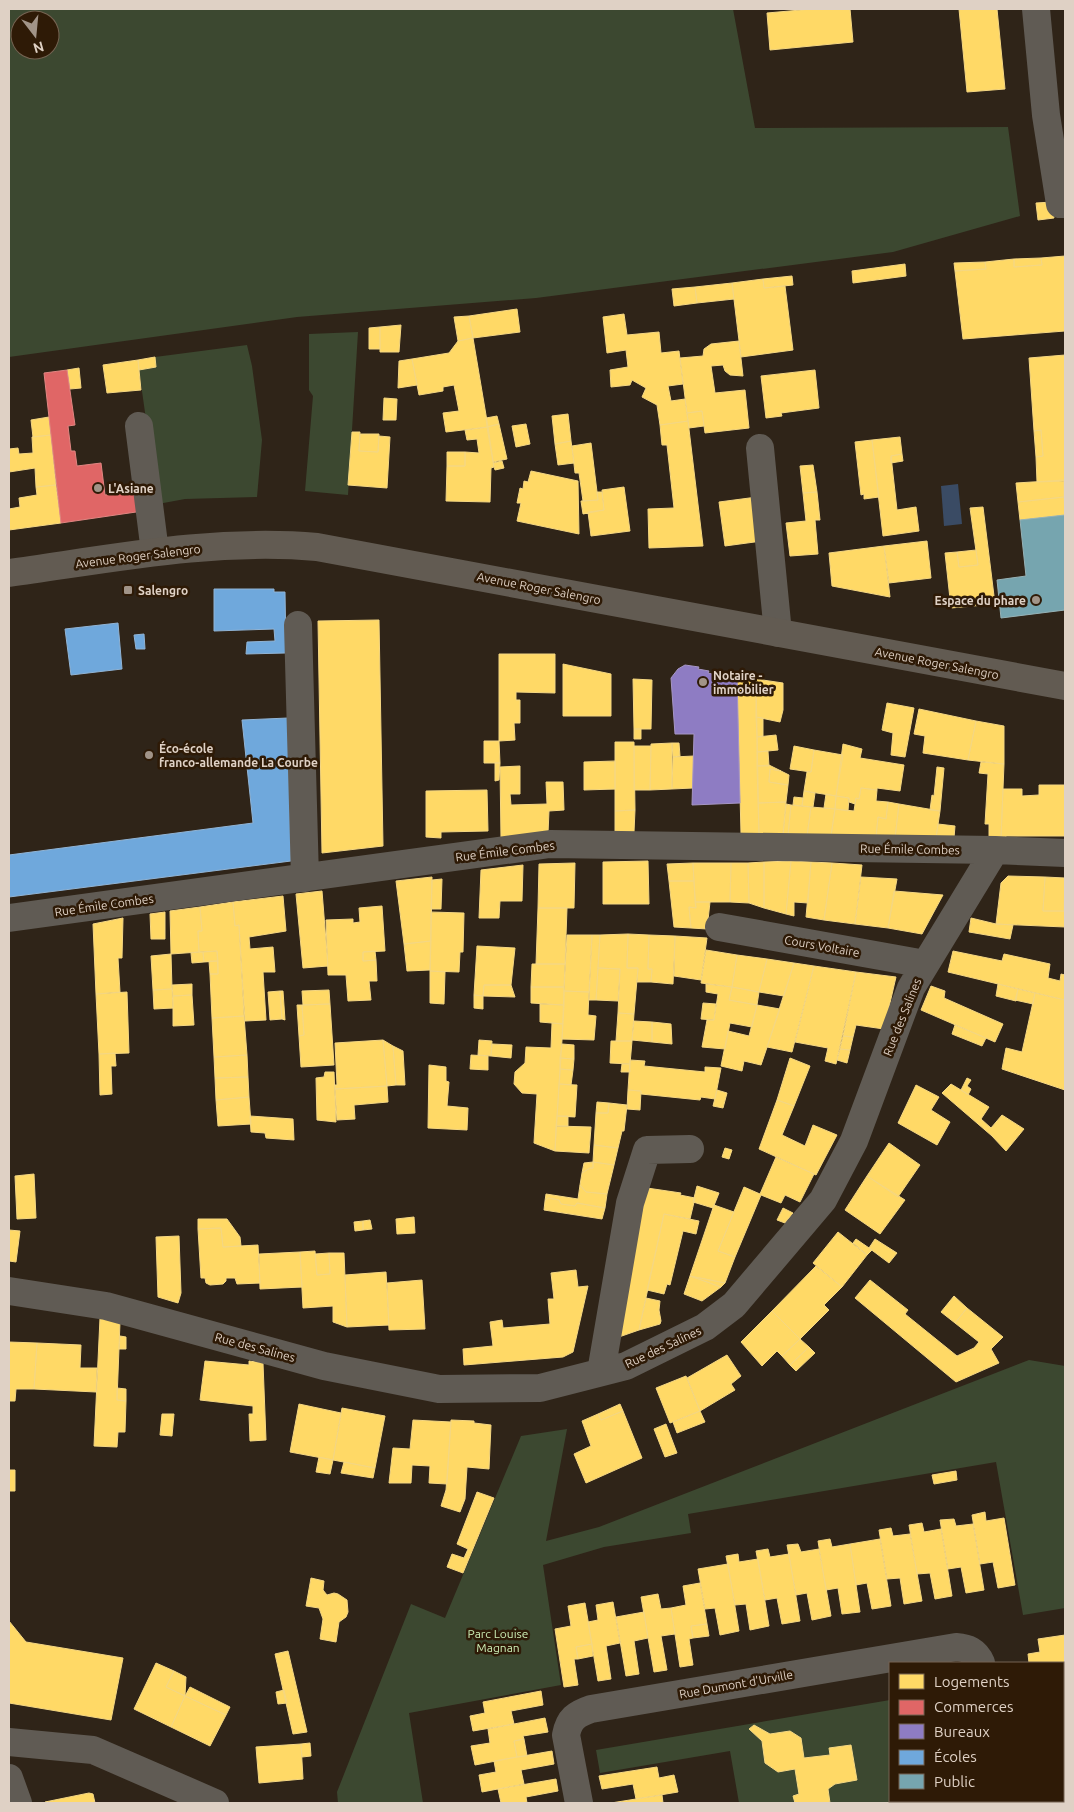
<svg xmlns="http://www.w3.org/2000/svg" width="1074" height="1812" font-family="Ubuntu,sans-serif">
<rect width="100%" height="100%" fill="#2f2418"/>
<path fill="#3c4830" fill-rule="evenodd" d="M9 9H733L755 128 1008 127 1020 216 893 252 536 298 297 317 9 357ZM20 20H50V50H20Z
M358 332 348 495 305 491 313 396 309 390V334Z
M247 345 252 366 262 440 257 497 185 499 158 504 139 370 156 367 155 357Z
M1029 1360 1065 1366V1608L1023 1615 996 1462 688 1514 691 1533 604 1547 543 1565 561 1685 409 1713 423 1803H338L337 1792 411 1604 445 1618 521 1436 567 1429 546 1541 599 1527Z
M890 1700V1801H966L967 1803H739L730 1751 600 1773 596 1750Z"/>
<path fill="#3a4b64" d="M958 484 962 524 944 526 941 486Z"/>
<path fill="#ffd966" stroke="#f5d782" d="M812 9H850L853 42 770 50 767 13Z
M959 9H997L1005 89 967 92Z
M1052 202 1054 218 1038 220 1036 203Z
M1065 256V331L963 339 955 271 986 269 985 262 1014 259V267L1042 265 1041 258Z
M1041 258 1042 265 1014 267V259Z
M985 262 986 269 955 271 954 263Z
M905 264 906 276 853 283 852 271Z
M792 276 793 285 764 288 763 279Z
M763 279 764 288 785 286 793 350 741 357 732 283Z
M732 283 734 299 697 303 695 287Z
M695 287 697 303 674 306 672 289Z
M517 309 520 332 473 338 469 316Z
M624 314 627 335 659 332 661 353 679 351 683 384 668 386 671 401 685 399 688 421 660 425 657 405 642 397 646 388 632 380 630 385 611 387 610 370 628 367 626 350 607 353 603 317Z
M469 316 473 338 458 341 454 317Z
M401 325 399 352H380V327Z
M380 327V349H369V328Z
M473 338 488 427 446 432 443 413 459 411 454 385 443 387V391L419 395 412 359 449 353 458 341Z
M739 341 743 376 730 375 725 371 723 365 711 366 715 393 745 390 749 428 705 433 702 411 687 413 680 358 703 356 704 349 711 344Z
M1065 355V481L1037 482 1036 457 1043 456 1041 430 1034 431 1029 358Z
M155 357 156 367 139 370 138 360Z
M412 359 417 385 398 388 399 361Z
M138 360 141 390 107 393 103 365Z
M79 368 81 388 70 389 67 370Z
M815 370 819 408 781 413 782 416 766 418 761 376Z
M384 398 397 399 396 420H383Z
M702 411 704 426 689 428 687 413Z
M568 414 571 441 555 444 552 416Z
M497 416 499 424 487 427 486 418Z
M49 417 51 435 33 437 31 420Z
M688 421 703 546 649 548 648 509 674 508 667 445H662L660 425Z
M499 424 507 459 493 462 487 427Z
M526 424 530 444 516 447 512 426Z
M488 427 494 467 491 468 490 502 446 501 447 466H465V452L479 453 477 439 467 440 465 430Z
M1041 430 1043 456 1036 457 1034 431Z
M352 432H360L359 451 378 452 379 436 390 437 387 488 348 485Z
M360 434H379L378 452 359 451Z
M51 435 56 485 36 487 35 468 9 472V449L18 448 19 454 33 453 32 437Z
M900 437 902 454 891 456 897 510 916 507 919 531 883 536 872 440Z
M872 440 879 497 864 499V494L861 495 855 442Z
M571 441 574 463 558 465 555 444Z
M591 443 598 500 583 501 579 473H575L572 446Z
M447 452H465V466H447Z
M902 454 903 461 891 463V456Z
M502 461 504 468 495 470 493 463Z
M813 465 817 492 803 493 800 466Z
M531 471 578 481 579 534 517 521 521 503H517L520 488 523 489 524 481 528 482Z
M1064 480V497L1018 502 1016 483Z
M56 485 61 523 9 530V509L20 507 19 498 37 495 36 487Z
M624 487 630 531 591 536 588 512 604 510 602 490Z
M597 492H602L604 510 583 514 581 501 598 500Z
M817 492 820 520H815L818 554 790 556 786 523 806 521 803 493Z
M757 497 762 541 725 546 719 502Z
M1064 497 1065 515 1020 520 1018 502Z
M983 507 995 604 951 608 945 553 957 552 959 567 978 565 970 508Z
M927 541 931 578 889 583 884 546Z
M884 546 890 597 832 586 829 553Z
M976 550 978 565 959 567 957 552Z
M379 620 383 846 322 853 318 621Z
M499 654H555V693L516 692V700H520V723H514L515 740 499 741Z
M563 664 611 674V716H563Z
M737 675 756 679 759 834H741Z
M633 679 652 680 651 729H634Z
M756 679 783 683V710L780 722 756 717Z
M887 703 914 708 905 757 891 755 893 733 882 730Z
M919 709 976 721 968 760 923 753 925 736 914 734Z
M756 717 763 718V736L757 737Z
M976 721 1004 726V764L968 760Z
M634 729H641V739H634Z
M776 735 778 750 757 752V737Z
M484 741H499L500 763H484Z
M615 742H634L635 810 615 811Z
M672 743H679L680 756 673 757Z
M672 743V789L650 790 651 744Z
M843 744 862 749 860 758 904 765 900 791 877 788V790L861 788 859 799 856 798 855 804 849 802V798L836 796Z
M634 746H651L650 790H634Z
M794 746 814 750 811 772 790 769Z
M814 750 843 755 836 796 804 791 807 772H811Z
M768 751 769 766H757V752Z
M694 756 693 788 672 789 673 757Z
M615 761V789L584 790V762Z
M981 762 1004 764 1001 838H989V824H985L988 774 979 773Z
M495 763H500L499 780 495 781Z
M769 765 781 771 770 769 769 782 788 785 786 802 758 803 757 766Z
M520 766V794H510L511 805 547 804 546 782H563L564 810 549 811 548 833 501 839 500 767Z
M937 767 944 768 940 811 930 810 932 795 934 796Z
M770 769 781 771 789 775 788 785 769 782Z
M1039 785H1065V836H1007L1001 838 1003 789H1022V796L1039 795Z
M861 788 877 790 876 801 888 802 886 819 878 817 876 837 831 836 835 809 854 811 856 798 859 799Z
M487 790 488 831 441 832V838L426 837V791Z
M804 791 815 793 813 807 802 806Z
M826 794 836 796 835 809 824 808Z
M836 796 849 798 848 811 835 809Z
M794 797 803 798 802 806 793 805Z
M786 802 783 835 759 834 758 803Z
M888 802 899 804 895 838 876 837 878 817 886 819Z
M786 804 791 805 788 835H783Z
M899 804 940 811 936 838H895Z
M791 805 811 807 807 836 788 835Z
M811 807 835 809 831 836H807Z
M635 810 634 832H615V811Z
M938 824 955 826 954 838H936Z
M648 861 649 904H603V862Z
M791 861 811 862 808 903 794 902V916L786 914Z
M791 861 786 914 764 908V862Z
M764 862V908L749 903 748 863Z
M811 862 832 863 824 920 806 917Z
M575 863 574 908H538L539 864Z
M693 863H731L730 902H695Z
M693 863 694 881H669L667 864Z
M731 863H748L749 903 730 902Z
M832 863 862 865 855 924 824 920Z
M523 865 522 901H500L499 918H479L481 870Z
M1008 876 1045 877 1043 911H1065V927L996 924 1001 883Z
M432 877 431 941 404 944 396 881Z
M861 877 897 879 888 928 855 924Z
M1045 877 1065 878 1064 911H1043Z
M442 879 441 909H431L432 880Z
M669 881H694L696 908 689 907 691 928 674 927Z
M322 891 328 966 303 968 296 894Z
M894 891 943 895 922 934 888 928Z
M283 896 286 931 249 937 250 949 273 947 275 972H263L266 1020 245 1021 239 925 235 926 233 902Z
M233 902 235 926 239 925 244 1016 212 1018 210 974H218L217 951 199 952 198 931H202L200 907Z
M695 902H710L707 929 691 928 689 907 696 908Z
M382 906 385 951 363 952V961L376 960 377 981H369L371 1000 348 1001 346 975H328L326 920 353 919V923L360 922 359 908Z
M200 907 202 931H198L199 952 171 954 170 911Z
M538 908H567L565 964H536Z
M165 912V939H151L150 914Z
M431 912 464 913 463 952H460L459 972 430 971Z
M123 918 122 958H118L120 992 96 994 93 924Z
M971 918 996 924 1013 925 1010 939 969 932Z
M628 934 649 935 648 969H652L651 982H637L638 968H627Z
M628 934 627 968H638L634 1014 618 1013 620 969 598 968 600 935Z
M567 935H592L589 992 564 991Z
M592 935H600L596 1000H589Z
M649 935 675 936 673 984 651 982 652 969H648Z
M675 936 707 938 701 980 674 976Z
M431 941 430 970 407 971 404 944Z
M477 946 515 948 511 985H484L483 996 474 995Z
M706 950 737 955 732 987 701 983Z
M217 951 218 961 204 962 203 952Z
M375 951 376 960 363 961V952Z
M953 951 1002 961 1004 954 1050 964 1048 978 1060 981 1061 974 1065 975V1000L948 972Z
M199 952H203L204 962 192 963 191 953Z
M171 954 172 989 153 990 151 956Z
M737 955 767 959 759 992 732 987Z
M767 959 794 963 784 996 759 992Z
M209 961H218V974H210Z
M794 963 814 966 792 1052 767 1047Z
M532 964H565L564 987H531Z
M814 966 856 972 836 1064 825 1061 828 1048 795 1042Z
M598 968 620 969 618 1001 596 1000Z
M430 971 445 972 444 1004 430 1003Z
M856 972 896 977 884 1029 856 1025 853 1037 843 1036Z
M192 984V995L173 996 172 985Z
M706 984 732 987 729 1000 757 1005 752 1027 730 1023 725 1049 702 1047 707 1020H714L718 994 706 992Z
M998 984 1018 989 1016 1001 996 996Z
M484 985H511L515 997 483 996Z
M931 986 945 991 944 998 1003 1024 995 1042 921 1010Z
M531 987H564V1005L531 1003Z
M732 987 759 992 757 1005 729 1000Z
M172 989 173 1008 154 1009 153 990Z
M1018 989 1035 993 1033 1004 1015 1000Z
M329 990 330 1004 303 1005 302 991Z
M280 991H283L285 1020 282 1019Z
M280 991 282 1019 270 1020 268 992Z
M564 991 589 992 588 1015 596 1016 594 1040 562 1039Z
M127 992 129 1053 99 1054 96 994Z
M1035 993 1065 1000V1090L1002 1069 1006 1048 1022 1052Z
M192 995 194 1025 173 1026V996Z
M474 995 483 996V1009L474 1008Z
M703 1003 716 1004 714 1020 701 1019Z
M330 1004 334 1065 301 1067 299 1036 304 1035 302 1005Z
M540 1004 564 1005 563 1024 540 1022Z
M297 1005H302L304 1035 299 1036Z
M757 1005 780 1009 761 1065 744 1061 742 1071 721 1066 728 1031 749 1036Z
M618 1013 634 1014 632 1041H616Z
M244 1016 247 1055 214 1057 212 1018Z
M634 1021 652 1022V1042L632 1040Z
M652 1022 671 1024 672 1044 652 1042Z
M552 1023 563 1024 555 1151 534 1143 537 1094 522 1093 514 1084 515 1072 525 1063 526 1047 551 1048Z
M955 1025 986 1038 982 1046 952 1034Z
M843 1036 853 1037 850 1050 840 1049Z
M383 1040 393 1046 396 1085 387 1086Z
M383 1040 387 1086 335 1089V1085H337L335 1043Z
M479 1040 492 1041 491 1056 478 1055Z
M611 1041H632L630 1064 610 1063Z
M492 1044 512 1045 511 1058 491 1056Z
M562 1044 574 1045V1059L560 1058Z
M393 1046 403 1051 405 1085H396Z
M840 1049 850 1050 847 1063 837 1060Z
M115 1053 116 1066H111L112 1094 100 1095 99 1054Z
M247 1055 248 1077 215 1078 214 1057Z
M471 1055 488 1056V1070L470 1069Z
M560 1058 574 1059 573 1070 560 1069Z
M790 1058 810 1066 794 1106 777 1100Z
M630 1060 645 1061 644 1066 705 1072V1067L721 1068 715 1099 701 1097 700 1100 641 1094V1091L628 1090Z
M622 1064H630V1072H621Z
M429 1065 446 1067V1081L449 1082 447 1106 468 1108 467 1130 428 1128Z
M560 1069 573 1070 571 1085 559 1084Z
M325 1072H334L336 1122 317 1120 316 1078 324 1077Z
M248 1077 249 1097 216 1100 215 1078Z
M967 1078 971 1080 967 1086 971 1089 968 1095 961 1090Z
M559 1084 577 1085 575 1117 557 1116Z
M951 1084 989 1107 981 1119 991 1128 1002 1115 1024 1129 1006 1151 992 1136 942 1093Z
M916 1085 939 1097 931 1110 950 1122 937 1145 898 1123Z
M387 1086 388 1102 354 1105 355 1119 337 1120 335 1089Z
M628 1090 641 1091 640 1110 627 1109Z
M717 1090 727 1093 723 1108 713 1106Z
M249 1097 251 1124 218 1126 216 1100Z
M777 1100 794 1106 782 1135 805 1146 813 1125 837 1135 816 1175 759 1149Z
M597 1102 609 1103 608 1113H596Z
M609 1103 627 1105 624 1131H622L618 1148 594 1145 596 1113H608Z
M250 1116 293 1119 294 1140 266 1138 265 1133 251 1132Z
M557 1116H568V1126H556Z
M556 1126 591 1127 589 1153 555 1151Z
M889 1143 920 1165 898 1197 867 1176Z
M594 1145 618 1148 614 1165 593 1162Z
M725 1148 732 1150 729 1159 722 1157Z
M776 1157 814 1174 800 1202 785 1195 781 1203 761 1195 735 1257 718 1251 744 1187 760 1194Z
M593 1162 614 1165 607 1194 586 1192 580 1185 582 1173 590 1168H593Z
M593 1162V1168H590L582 1173 584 1163Z
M34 1174 36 1218 17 1219 15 1176Z
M867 1176 905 1200 880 1234 845 1210Z
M580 1185 586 1192 607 1194 605 1208 577 1203 575 1206 561 1204 559 1200 548 1198 545 1201 546 1194 578 1199Z
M697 1186 719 1193 713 1208 693 1202Z
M647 1188 681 1193 680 1195 695 1198 690 1219 664 1214 639 1330 616 1338Z
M548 1198 559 1200 561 1204 575 1206 577 1203 605 1208 602 1219 544 1210 545 1201Z
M714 1205 734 1212 718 1251 735 1257 725 1283 690 1276Z
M783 1208 793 1213 785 1223 777 1220Z
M664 1214 699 1221 696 1234 683 1231 670 1285 667 1284 664 1294 647 1290Z
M414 1217 415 1233 397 1234 396 1219Z
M198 1219H227L240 1237 241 1246 223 1247 221 1228 198 1229Z
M370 1220 372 1229 363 1230V1221Z
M363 1221V1230L355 1231 354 1222Z
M221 1228 223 1247 258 1245 260 1283 237 1284 235 1278H226V1281L223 1284 210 1285 206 1283 205 1278H201L198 1229Z
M9 1230 20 1231 16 1262 9 1261Z
M838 1232 867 1255 842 1287 813 1263Z
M179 1236 181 1293 178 1303 158 1297 156 1237Z
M856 1239 872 1250 867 1255 853 1243Z
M875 1239 897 1253 889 1263 869 1248Z
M315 1251 317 1275 330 1274 329 1253H344L347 1327 333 1322V1306L303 1308 300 1252Z
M300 1252 302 1287 260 1289 259 1254Z
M329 1253 330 1274 317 1275 315 1254Z
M816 1266 842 1287 824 1305 829 1310 800 1339 772 1311Z
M576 1270 578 1287 588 1286 573 1352 563 1357 464 1365 463 1349 493 1346 490 1322 502 1320 503 1328 550 1324 548 1299H554L551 1273Z
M386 1272 389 1325 347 1327 345 1275Z
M690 1276 725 1283 721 1287Z
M690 1276 721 1287 702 1301 684 1294Z
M422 1280 425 1329 389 1330 387 1283Z
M870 1280 908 1310 905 1314 957 1356 974 1348 979 1342 955 1323 967 1308 1003 1337 991 1349 999 1363 956 1382 855 1298Z
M954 1296 967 1308 955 1323 941 1312Z
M646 1298 660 1301 659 1310 661 1321 660 1324 639 1330Z
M772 1311 800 1339 782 1356 777 1351 762 1366 741 1342Z
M100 1318 120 1322 117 1400 126 1401 125 1432H118L117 1447 94 1446Z
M120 1336 126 1337V1349H119Z
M800 1339 809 1347 790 1365 782 1356Z
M9 1342 37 1343 34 1389H16L15 1401H9Z
M37 1343 81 1345 80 1368H97L96 1392 34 1389Z
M809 1347 815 1353 796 1371 790 1365Z
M727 1355 741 1376 731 1384 735 1390 700 1411 687 1378Z
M205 1361 249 1365V1361L263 1363 266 1440 250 1441 249 1414H253V1406L200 1400Z
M686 1376 700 1411 670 1423 656 1388Z
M117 1388 126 1389V1401L117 1400Z
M299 1404 341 1413 333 1460 290 1452Z
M620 1404 623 1411 601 1420 598 1414Z
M342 1408 385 1416 375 1468 333 1460Z
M623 1411 642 1458 586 1483 574 1454 591 1446 582 1421 598 1414 601 1420Z
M700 1411 705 1422 677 1433 673 1422Z
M162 1414H174L172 1436 160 1435Z
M413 1420 451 1422 447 1484 429 1483 430 1466 412 1465 411 1483H389L393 1448 410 1449Z
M451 1420 474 1421V1423L491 1425 489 1469 467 1467 465 1499 460 1512 441 1506 446 1490Z
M666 1424 677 1453 665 1457 654 1429Z
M319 1457 333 1460 330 1474 316 1472Z
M344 1462 375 1468 373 1478 341 1473Z
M9 1470H15V1491H9Z
M956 1471 957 1480 934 1484 932 1475Z
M477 1492 494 1498 463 1573 447 1567 452 1554 464 1558 468 1549 457 1544Z
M985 1512 986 1521 1004 1518 1015 1585 998 1588 993 1562 980 1564 972 1515Z
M954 1519 956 1526 973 1524 984 1590 966 1593 961 1567 948 1569 940 1520Z
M922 1523 924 1532 941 1529 952 1596 935 1599 930 1573 917 1574 909 1525Z
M891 1528 893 1536 910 1534 922 1601 904 1604 900 1578 887 1579 879 1530Z
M830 1539 832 1547 850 1544 860 1612 842 1614 838 1588 826 1590 818 1541Z
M880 1539 891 1606 872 1609 867 1583 856 1585 850 1544Z
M798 1544 801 1552 819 1549 831 1616 812 1620 807 1593 796 1595 787 1545Z
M768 1549 770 1557 789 1554 800 1621 782 1624 777 1598 765 1600 756 1551Z
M738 1554 739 1562 758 1559 769 1626 750 1630 746 1604 735 1605 726 1556Z
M728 1564 739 1631 720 1635 715 1608 705 1609 698 1569Z
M311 1578 324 1581 323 1590 327 1595 334 1593 338 1594 347 1600 348 1612 346 1617 339 1622 336 1642 320 1639 323 1619 319 1608 306 1606Z
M700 1583 707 1624 691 1626 693 1638 689 1639 693 1665 680 1667 671 1608 686 1605 683 1586Z
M658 1594 661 1609 671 1608 675 1634 661 1636 667 1670 654 1672 641 1597Z
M613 1602 620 1643 606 1646 611 1679 598 1681 588 1622 598 1620 596 1605Z
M585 1603 592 1644 576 1647 578 1659H574L578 1685 564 1687 555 1629 571 1626 568 1606Z
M644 1612 648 1638 634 1641 639 1674 626 1676 616 1617Z
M9 1621 26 1642 123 1658 111 1720 9 1703Z
M707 1624 709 1636 693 1638 691 1626Z
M1065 1635V1666L1063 1667V1663H1029L1028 1654 1040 1652 1038 1639Z
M592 1644 593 1656 578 1659 576 1647Z
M288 1651 307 1732 293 1734 275 1654Z
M156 1663 174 1671 166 1687 185 1696 171 1727 134 1709Z
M1065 1666V1698L1063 1699V1667Z
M174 1671 186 1677 185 1696 166 1687Z
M190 1687 230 1707 226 1715 185 1696Z
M284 1690 287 1703 278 1704 276 1692Z
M541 1691 543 1705 511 1711 514 1724 473 1731 470 1716 485 1713 483 1702Z
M185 1696 226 1715 210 1746 171 1727Z
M1065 1698V1730H1063V1699Z
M545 1718 548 1732 523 1736 524 1739 514 1741 517 1757 475 1765 471 1746 490 1743 488 1729Z
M754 1725 770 1734 790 1731 801 1738 804 1758 830 1755 829 1748 851 1745 857 1780 835 1784 828 1789 830 1803H795L793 1796 799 1794 795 1769 778 1772 765 1763 762 1741 749 1729Z
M1063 1730H1065V1761L1063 1762Z
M524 1739 527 1756 517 1757 514 1741Z
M310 1743 311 1756 302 1757 301 1744Z
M301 1744 303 1779 259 1783 256 1747Z
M552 1751 554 1764 521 1770 524 1784 482 1792 479 1775 496 1772 494 1761Z
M1065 1761V1793L1063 1794V1762Z
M657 1767 659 1778 674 1775 678 1792 636 1799 633 1784 602 1789 599 1776Z
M556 1779 558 1791 526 1797 527 1803H501L498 1789Z
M89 1793 93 1794 95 1803H45V1802Z
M662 1795 663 1803H611L636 1799Z"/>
<path fill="#e06666" stroke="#e08682" d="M67 370 75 425 68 426 71 451H75L77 466 101 463 105 495 141 491 143 511 61 523 44 373Z"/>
<path fill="#8e7cc3" stroke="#a696c4" d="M685 665 699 667 698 669 709 671 708 673 720 676 719 679 726 681 728 673 737 675 740 803 692 805 694 734H675L671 678 678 669Z"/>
<path fill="#6fa8dc" stroke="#91b4d5" d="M214 589H274V592H285L286 653 246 654 247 642 275 641 274 629 214 631Z
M118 623 122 669 71 675 65 629Z
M144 634 145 649H136L134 635Z
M288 718 291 861 9 897V855L253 823 242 720Z"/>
<path fill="#76a5af" stroke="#96b2b6" d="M1065 515V610L1001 618 997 580 1026 576 1020 520Z"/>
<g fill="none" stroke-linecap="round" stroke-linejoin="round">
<path stroke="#605b54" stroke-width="28" d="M1036 9 1046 115 1060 204H1065
M139 426 155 552
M760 448 778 633
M298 625 305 878
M9 918 550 844 995 850 1065 853
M719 927 925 964
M9 1291 106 1306 324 1366 439 1389 540 1388 626 1366 705 1327 734 1305 823 1200 854 1141 911 988 995 850
M601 1372 630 1203 647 1150 690 1149
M9 1742 93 1750 215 1803
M9 1778 18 1803
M1006 1801V1803
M579 1803 566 1735C569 1719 576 1714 591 1709L956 1647C968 1648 976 1651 981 1663"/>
<path stroke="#625b52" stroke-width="28" d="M9 573C110 559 214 538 317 547L1065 686"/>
</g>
<g fill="#a19488" stroke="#2e1a06" stroke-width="2">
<circle cx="98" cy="488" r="5"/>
<rect x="123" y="585" width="10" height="10" rx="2.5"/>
<circle cx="1036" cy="600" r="5"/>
<circle cx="703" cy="682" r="5"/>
<circle cx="149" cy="755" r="5"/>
</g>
<g text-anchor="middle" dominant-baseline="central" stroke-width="5" stroke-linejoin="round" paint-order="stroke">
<g font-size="12" font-weight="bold" fill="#dfd1c5" stroke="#2e1a06" text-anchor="start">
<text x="108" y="488">L'Asiane</text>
<text x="138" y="590">Salengro</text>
<text x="1026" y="600" text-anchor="end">Espace du phare</text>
<text x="713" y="675">Notaire -<tspan x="713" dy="14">immobilier</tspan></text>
<text x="159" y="748">Éco-école<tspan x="159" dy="14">franco-allemande La Courbe</tspan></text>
</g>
<g font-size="12" fill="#dfd1c5" stroke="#2e1a06">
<text transform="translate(138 556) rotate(-7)">Avenue Roger Salengro</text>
<text transform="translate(539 588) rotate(11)">Avenue Roger Salengro</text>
<text transform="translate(937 663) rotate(11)">Avenue Roger Salengro</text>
<text transform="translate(910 849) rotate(1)">Rue Émile Combes</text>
<text transform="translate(505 851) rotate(-7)">Rue Émile Combes</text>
<text transform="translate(104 905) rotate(-8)">Rue Émile Combes</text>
<text transform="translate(822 946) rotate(10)">Cours Voltaire</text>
<text transform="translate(902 1017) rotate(-68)">Rue des Salines</text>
<text transform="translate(255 1347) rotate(15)">Rue des Salines</text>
<text transform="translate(663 1347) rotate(-25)">Rue des Salines</text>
<text transform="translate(736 1684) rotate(-10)">Rue Dumont d'Urville</text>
</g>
<g font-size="12" fill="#caecb4" stroke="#2e1a06">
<text x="498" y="1633">Parc Louise<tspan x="498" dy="14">Magnan</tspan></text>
</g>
</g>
<rect width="1074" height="1812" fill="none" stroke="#dfd1c5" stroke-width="20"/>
<rect x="889" y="1662" width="175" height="140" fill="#2e1a06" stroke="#756352"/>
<rect x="899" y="1674" width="25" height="15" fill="#ffd966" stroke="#756352"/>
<text x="934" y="1687" font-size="15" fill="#dfd1c5">Logements</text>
<rect x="899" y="1700" width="25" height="15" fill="#e06666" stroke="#756352"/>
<text x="934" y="1712" font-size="15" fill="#dfd1c5">Commerces</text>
<rect x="899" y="1724" width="25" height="15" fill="#8e7cc3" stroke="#756352"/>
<text x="934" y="1737" font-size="15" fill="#dfd1c5">Bureaux</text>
<rect x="899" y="1750" width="25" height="15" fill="#6fa8dc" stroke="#756352"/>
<text x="934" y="1762" font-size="15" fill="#dfd1c5">Écoles</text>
<rect x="899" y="1774" width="25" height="15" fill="#76a5af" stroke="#756352"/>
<text x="934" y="1787" font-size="15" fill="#dfd1c5">Public</text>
<g transform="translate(35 35) rotate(164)"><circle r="24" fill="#2e1a06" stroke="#756352"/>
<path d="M0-4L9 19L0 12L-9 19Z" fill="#a19488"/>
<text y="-8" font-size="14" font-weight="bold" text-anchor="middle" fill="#dfd1c5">N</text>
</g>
</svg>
